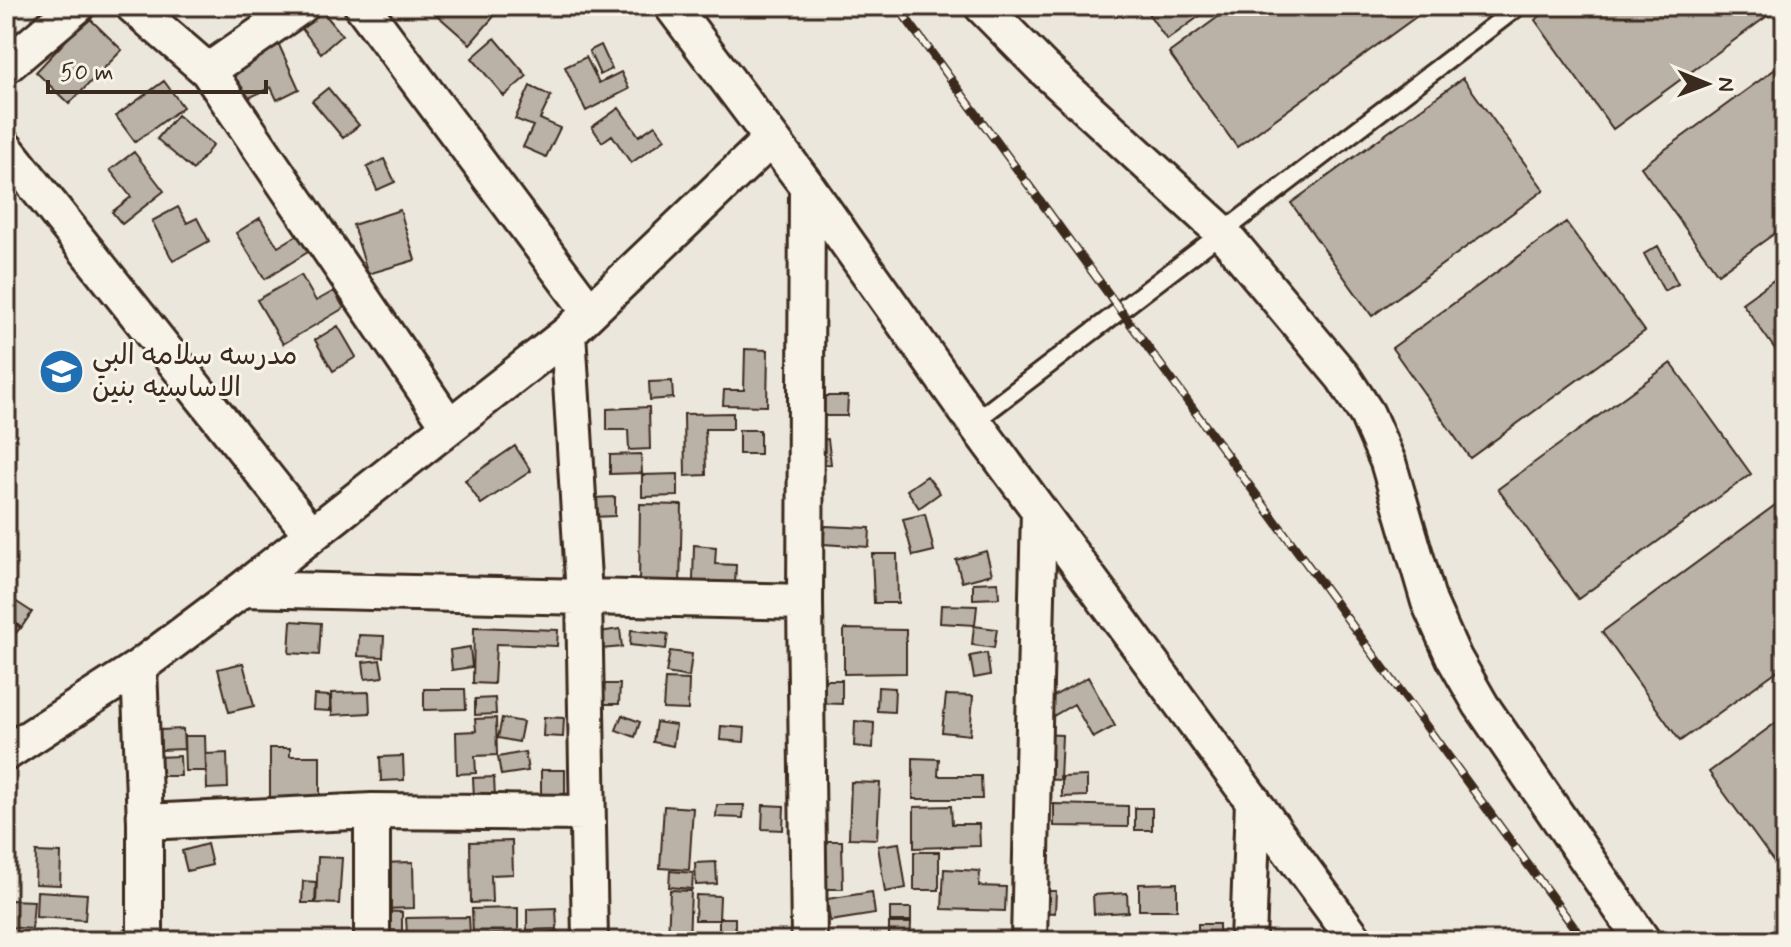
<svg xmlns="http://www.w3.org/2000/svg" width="1791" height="947" font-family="Mynerve,'Playpen Sans Arabic',sans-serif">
<rect width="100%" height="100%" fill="#ece7dc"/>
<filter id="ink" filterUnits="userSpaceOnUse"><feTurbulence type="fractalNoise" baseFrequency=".0125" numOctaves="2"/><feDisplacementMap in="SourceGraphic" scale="16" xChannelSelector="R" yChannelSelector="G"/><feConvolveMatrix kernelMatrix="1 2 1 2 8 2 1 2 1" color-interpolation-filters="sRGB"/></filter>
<g filter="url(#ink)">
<path fill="#bab2a7" stroke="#3b2a1e" stroke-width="2" d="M430 6H488L496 14 470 44 429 8Z
M1143 6H1213L1167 40Z
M1233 6H1420L1424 11 1237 147 1169 53Z
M1554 6H1781L1613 129 1535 20Z
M319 7 342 35 321 53 298 24Z
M88 17 122 50 69 104 36 72Z
M495 38 527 76 504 96 472 58Z
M279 45 299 89 277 100 271 87 245 100 231 68Z
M601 45 612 69 600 75 589 51Z
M586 57 599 83 621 72 629 89 586 111 565 67Z
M1785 62V226L1718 274 1641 167Z
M1463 78 1544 190 1372 316 1291 203Z
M164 81 183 107 135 142 116 116Z
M530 86 551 96 540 119 560 128 546 157 523 147 533 126 515 119Z
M328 88 359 125 343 138 312 101Z
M619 108 639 136 655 125 665 139 631 163 612 135 602 142 592 127Z
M177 115 213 145 193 170 157 139Z
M134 152 164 191 122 224 112 212 131 197 110 170Z
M384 159 395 182 377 190 367 167Z
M178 207 187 223 197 218 209 241 173 261 152 221Z
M400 210 415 260 368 274 353 225Z
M260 218 278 247 298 235 308 252 265 279 236 233Z
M1566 222 1645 331 1470 458 1392 348Z
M1658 246 1678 284 1664 291 1644 254Z
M1785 272V363L1742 303Z
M301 275 316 301 334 291 344 308 283 344 257 300Z
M338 326 356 357 333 371 315 340Z
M745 349 768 350 767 406 723 405 724 390H744Z
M1671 363 1751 474 1578 599 1498 489Z
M672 381 673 398 650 400 649 382Z
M812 396H848L847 416H812Z
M649 407 650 449 629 450 628 430H607V409Z
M733 413V429H705L706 475 685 476 684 414Z
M739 430H760V454H739Z
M828 439 831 464 813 465 811 441Z
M515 446 531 471 481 504 465 480Z
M641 454 642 473 610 474V455Z
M678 474V496L642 497V475Z
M927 476 940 493 919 508 907 490Z
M615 497V516L592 517 591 498Z
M1778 503 1785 513V665L1680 741 1602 632Z
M640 504 682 505 680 587H639Z
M925 514 934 551 913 556 903 519Z
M825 526 870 528 869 547 823 544Z
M694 545 716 547 715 564 736 565 735 584 693 581Z
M986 551 992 574 962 582 956 560Z
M872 554H897L898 603H874Z
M998 582 999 598 973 599V583Z
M12 599 32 612 21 628 6 618V608Z
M941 605 977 606 975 625 940 623Z
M6 615 21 627 6 645Z
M291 621 321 623 319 655 289 653Z
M974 626 997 629 994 648 972 645Z
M474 627 558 630 557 646 496 644 494 684 473 683Z
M620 629 622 647 601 649 599 632Z
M844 629 906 630V673L844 674Z
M631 630 668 634 666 649 630 645Z
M359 635 384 636 383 657 358 656Z
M470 647 472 667 452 670 450 650Z
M670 651 692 654 689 677 666 673Z
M987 653 990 675 974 678 970 656Z
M380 660 383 677 365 679 363 662Z
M243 663 254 706 229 712 218 669Z
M1088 677 1115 726 1093 738 1074 704 1053 716 1045 701Z
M665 679 689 680 688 710 663 709Z
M816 680H842V704L816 703Z
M597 684H620L619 704H597Z
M878 687 895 688 894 712 877 711Z
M424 689H465L466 709 424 710Z
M369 692 370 713 332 715 331 693Z
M314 695 330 696V711L313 710Z
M946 695 973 696 970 735 942 732Z
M495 698 496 714 475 715V699Z
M622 715 640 722 635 737 616 730Z
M1785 716V877L1709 772Z
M544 717 564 718 563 737 543 736Z
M496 718 497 755 475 756 476 773 457 774 456 732 476 731 475 719Z
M502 718 523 722 519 742 498 738Z
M855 721 874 723 873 748 854 746Z
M656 722 676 725 673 746 653 742Z
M721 726 745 728 744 742 720 740Z
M183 729 184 749 161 750 160 730Z
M1040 734 1062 735 1060 780 1039 779Z
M184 736H205L206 771H185Z
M270 748H290V756H320V799L270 800Z
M525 752 528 771 501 775 498 757Z
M227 753 228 788 207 789 206 754Z
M180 756 181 776H157L156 757Z
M403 756 404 780 381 781 380 757Z
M913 758 939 759 938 776H981L982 799H913Z
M541 770H565V807H541Z
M1087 776V796L1062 797V777Z
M494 777 495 797 474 798 473 778Z
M851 782 880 783 877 839 849 838Z
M1054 804 1128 806V827L1054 826Z
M717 805H744L743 818 716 817Z
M763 805 784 806 783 830 762 829Z
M664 806 693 808 689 870 660 868Z
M951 806 952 824H979L980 846 914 848V807Z
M1135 808H1152V830H1135Z
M512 841 513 874 491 875 492 902 471 903 470 842Z
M815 841H842L843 889H816Z
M899 843 906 888 885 892 878 846Z
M207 844 212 865 187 871 182 851Z
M36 852 61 853 60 885 35 884Z
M914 852H939V890H914Z
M318 857 342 858 339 904 316 903Z
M413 862 414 908 381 909 380 863Z
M716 862 717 884 696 885 695 863Z
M944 869 980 871 979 886 1006 887 1005 911 942 909Z
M670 871 693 873 692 889 669 887Z
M303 881 316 882 315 903H302Z
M1177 883V910H1139V884Z
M670 890 691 891 689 941H668Z
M37 891 87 894 85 920 36 917Z
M1039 891H1056L1055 913 1038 912Z
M872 892 875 914 830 921 827 899Z
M1127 893 1128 912 1094 914 1093 895Z
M696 895 720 896 719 920H695Z
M10 900 34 901 32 929 7 927Z
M518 908V934L473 935 472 909Z
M556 908 557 929 527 930V909Z
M890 908H911V921H890Z
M378 911 402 912V931L378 930Z
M469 917 470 934 407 935 406 918Z
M719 918H735V941H719Z
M889 923H911L910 941H889Z
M1198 924H1219V941H1198Z
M558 931 560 941H531V937Z"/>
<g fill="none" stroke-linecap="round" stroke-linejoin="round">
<defs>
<path id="service" d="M974 422 1519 6"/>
<path id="minor" d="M133 6 208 71 449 426
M362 6 590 312
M672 6 807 186 974 422 1356 941
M982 6 1043 68 1222 232 1343 377 1367 414 1388 462 1429 602 1454 658 1481 705 1643 941
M6 66 77 6
M208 71 301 6
M6 149 311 534
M807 186 805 602 809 941
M568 333 584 595 590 941
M243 589 805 602
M139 667 145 822V941
M6 753 139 667 243 589 568 333 771 139
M145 822 372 811 587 813
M372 941V811
M1029 941 1039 510
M1248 941 1253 800"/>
</defs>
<use href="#service" stroke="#3b2a1e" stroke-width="22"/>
<use href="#minor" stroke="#3b2a1e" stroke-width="40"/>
<use href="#service" stroke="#f7f3e8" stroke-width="16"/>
<use href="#minor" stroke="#f7f3e8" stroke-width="34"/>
<defs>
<path id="rail" d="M897 6 1584 941"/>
</defs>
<use href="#rail" stroke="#3b2a1e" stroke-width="9"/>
<use href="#rail" stroke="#f7f3e8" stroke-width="6" stroke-dasharray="18" stroke-linecap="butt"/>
</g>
</g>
<defs>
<symbol id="school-disc" viewBox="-11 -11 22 22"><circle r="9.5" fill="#1f6fb2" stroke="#f7f3e8"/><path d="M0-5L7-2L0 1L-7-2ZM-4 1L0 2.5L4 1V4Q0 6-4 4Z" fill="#fff"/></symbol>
</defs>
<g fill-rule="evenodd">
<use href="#school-disc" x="36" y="346" width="51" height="51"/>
</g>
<g text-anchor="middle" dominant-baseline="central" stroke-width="6" stroke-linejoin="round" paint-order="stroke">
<g font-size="28" fill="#3b2a1e" stroke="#f7f3e8" text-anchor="start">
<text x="92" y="356">مدرسه سلامه البي<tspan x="92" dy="32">الاساسيه بنين</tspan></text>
</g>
</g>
<rect width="1791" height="947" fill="none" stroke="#f7f3e8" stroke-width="32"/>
<rect x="16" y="16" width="1759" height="915" fill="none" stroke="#3b2a1e" stroke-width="3" filter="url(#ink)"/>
<g transform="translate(1707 84) rotate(91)" stroke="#f7f3e8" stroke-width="6" paint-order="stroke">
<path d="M0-6L14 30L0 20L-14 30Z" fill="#3b2a1e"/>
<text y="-12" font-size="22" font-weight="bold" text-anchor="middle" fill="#3b2a1e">N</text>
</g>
<path d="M48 80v12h218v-12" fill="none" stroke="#3b2a1e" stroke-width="4"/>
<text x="60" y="80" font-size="24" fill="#3b2a1e" stroke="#f7f3e8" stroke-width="6" paint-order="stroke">50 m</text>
</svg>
